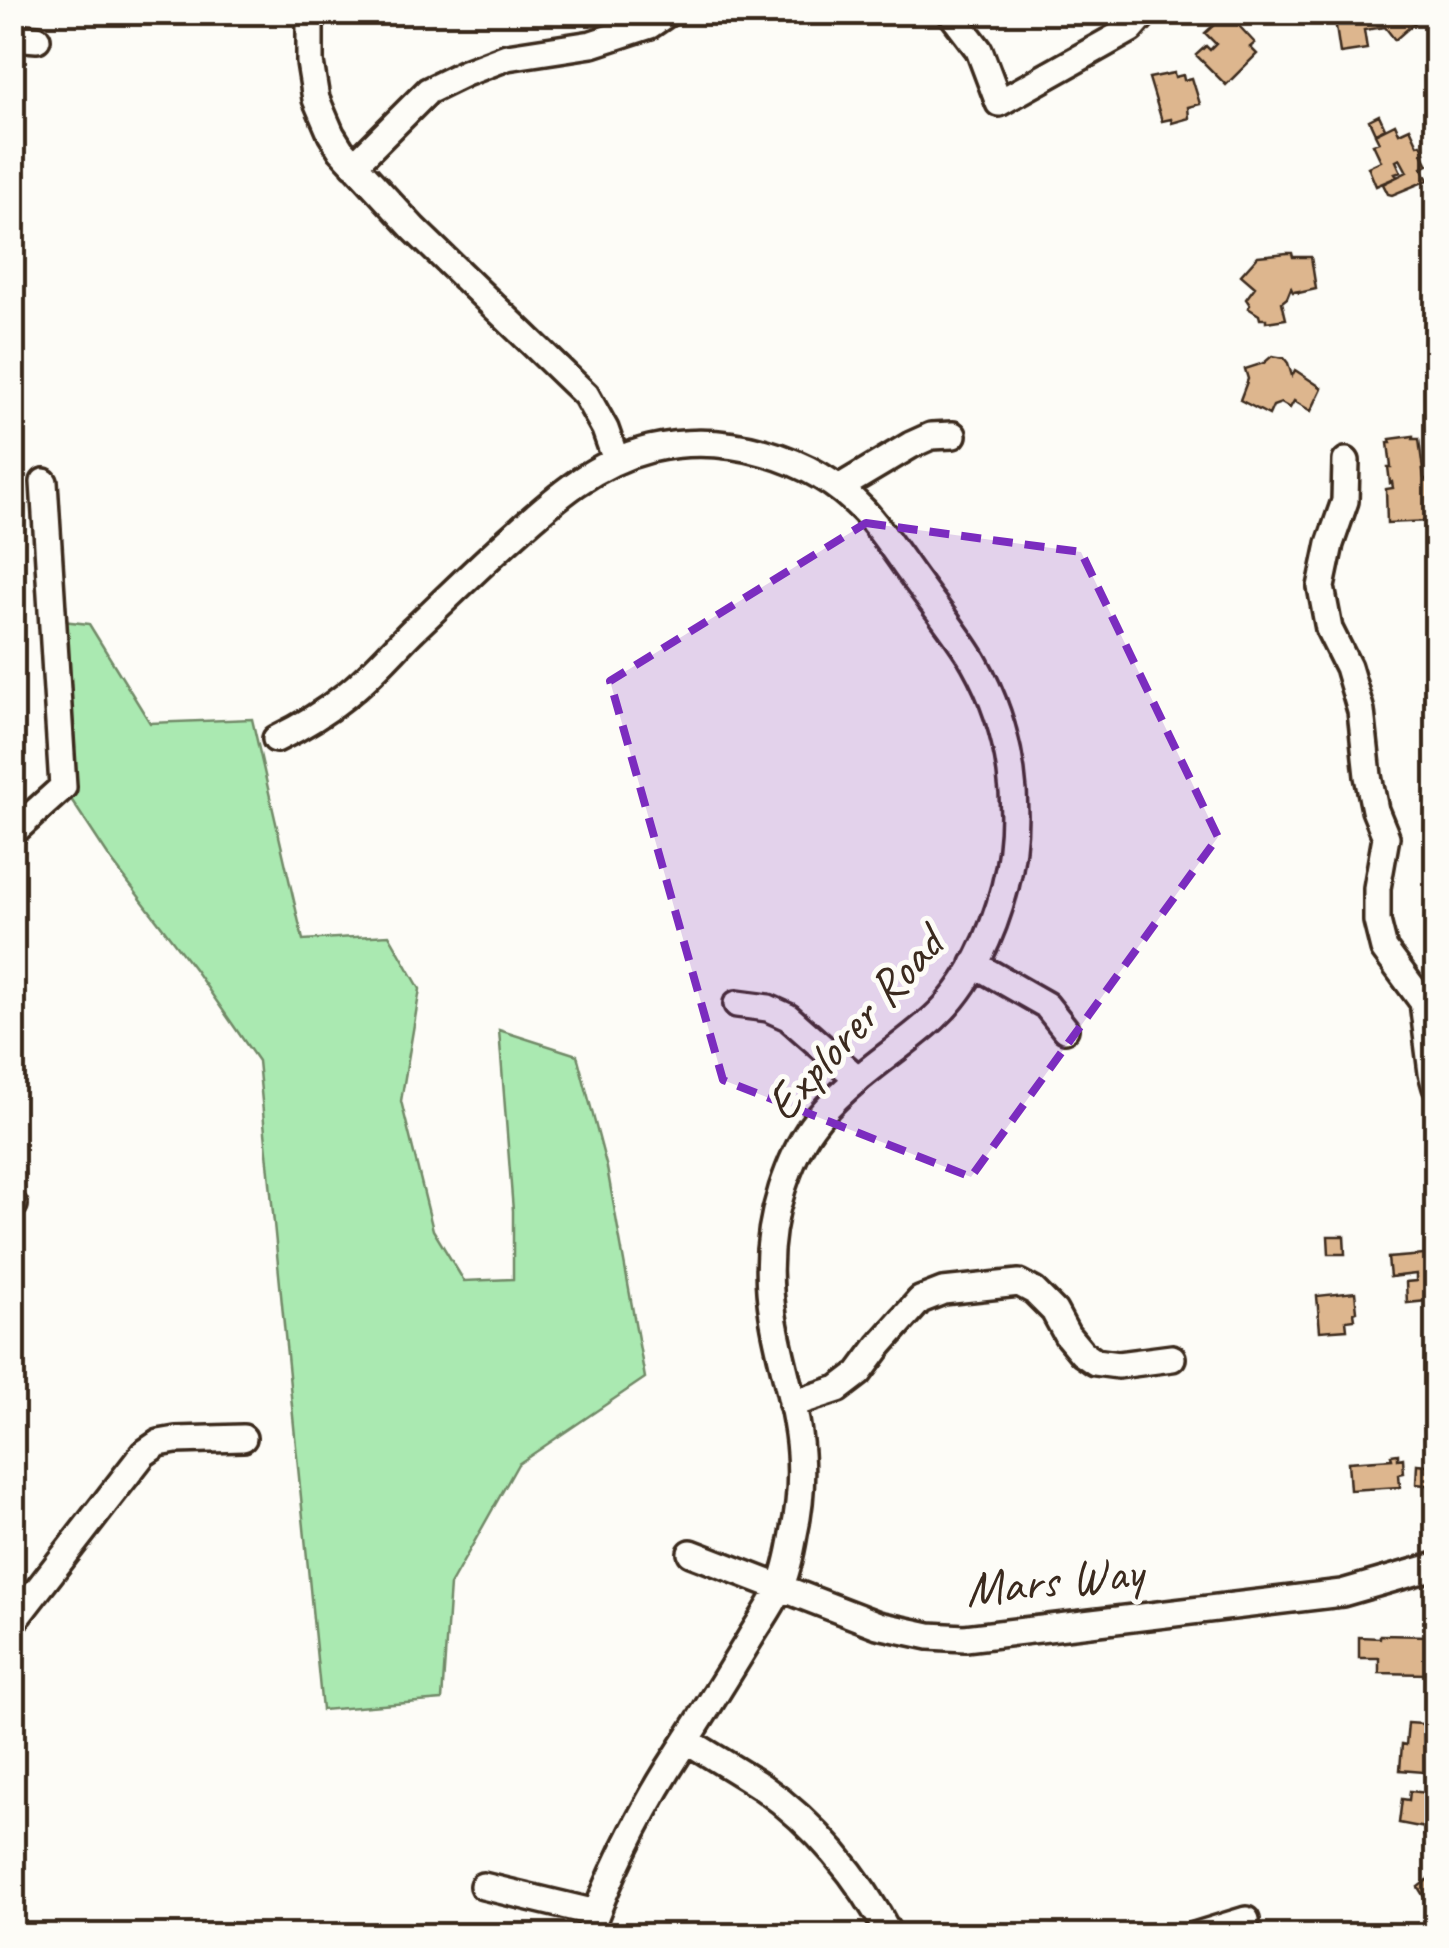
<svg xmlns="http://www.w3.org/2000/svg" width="1449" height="1948" font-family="Caveat,sans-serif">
<rect width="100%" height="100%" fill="#fdfcf7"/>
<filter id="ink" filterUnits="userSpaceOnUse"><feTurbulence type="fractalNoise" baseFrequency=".01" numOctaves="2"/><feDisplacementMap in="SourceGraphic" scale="20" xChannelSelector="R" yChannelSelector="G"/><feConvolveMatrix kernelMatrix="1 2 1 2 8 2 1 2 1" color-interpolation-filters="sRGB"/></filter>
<g filter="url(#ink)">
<path fill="#aae9b1" stroke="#728a68" stroke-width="2.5" d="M53 620 89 624 150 723 252 719 303 940 389 935 420 989 401 1101 433 1230 464 1281 513 1279V1211L499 1030 577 1055 607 1168 645 1378 518 1464 450 1585 442 1700 322 1710 258 1061 195 970 111 860 63 787Z"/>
<path fill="#ddb68e" stroke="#3b2a1e" stroke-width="2.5" d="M1427 12 1395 40 1385 27 1364 30 1367 49 1340 53 1335 20 1358 16 1357 12Z
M1227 13 1255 43 1250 47 1257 54 1226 85 1196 55 1206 46 1210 50 1216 44 1205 33Z
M1174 73 1175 77 1183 75 1184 80 1192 78 1200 104 1188 107 1189 118 1172 123 1171 119 1162 121 1149 78Z
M1379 115 1385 128 1375 133 1369 120Z
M1395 124 1399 133 1410 128 1418 145 1421 144 1425 152 1422 153 1428 165 1422 168 1428 180 1392 195 1388 194 1383 184 1407 172 1400 159 1396 161 1401 172 1395 174 1397 177 1376 186 1368 167 1381 161 1373 144 1379 142 1375 134Z
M1287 253H1292L1293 257H1311L1316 289 1299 293V291L1293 292 1291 288 1287 298 1282 302 1286 319 1266 322V319H1260L1259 315 1248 308 1250 305 1246 299 1255 287 1241 275 1258 256Z
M1272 356 1284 358 1288 363 1292 376 1295 370 1322 388 1311 411 1294 401 1290 408 1281 403 1273 406 1269 415 1240 400 1248 379 1245 369 1264 363Z
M1413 436V439H1419L1424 478 1429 482H1433L1436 513H1433V517L1430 521 1387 523 1386 489 1393 488 1392 482 1390 483 1388 467H1391L1388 443H1391L1390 439Z
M1328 1236H1344L1345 1254H1329Z
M1436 1254V1300L1407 1303 1406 1282 1416 1281V1274L1390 1277 1388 1258Z
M1355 1292 1357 1311 1354 1312 1355 1319 1346 1320 1347 1329 1320 1331 1317 1296Z
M1428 1398 1436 1399V1425H1427Z
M1398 1454V1459L1403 1458 1404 1473 1399 1474 1400 1487 1350 1490 1348 1462 1392 1459 1391 1455Z
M1417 1464 1436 1466V1486L1416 1484Z
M1380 1635 1429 1636 1428 1674 1379 1673V1658H1359V1637L1380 1638Z
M1408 1723 1436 1725V1773L1400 1770 1402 1744 1406 1745Z
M1410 1791 1436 1794V1838L1424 1836 1425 1828 1399 1823 1402 1799 1409 1800Z
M1436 1873V1903L1430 1907 1418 1887Z"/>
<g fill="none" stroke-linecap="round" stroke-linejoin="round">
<defs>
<path id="minor" d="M310 12V62L316 99 331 134 341 150 414 229 586 395 605 429 616 460
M950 12 979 50 999 103 1131 29 1146 12
M12 37 37 39
M354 165 428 91 465 73 507 57 592 44 650 25 669 12
M1346 461 1345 501 1330 544 1321 587 1329 629 1348 667 1361 711 1368 776 1375 810 1386 837 1377 888V921L1384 949 1423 1002 1432 1073 1436 1087
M839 488 911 445 931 436 953 435
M276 739C301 727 324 713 345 696 370 677 390 653 412 631 446 599 479 566 514 535 555 498 594 463 650 449 724 432 811 455 864 511 885 534 901 561 920 586 938 611 958 635 974 662 1012 729 1024 812 1005 887 993 934 970 985 934 1018 894 1054 843 1083 812 1126 798 1145 789 1168 782 1189 769 1230 766 1274 773 1316 780 1362 797 1406 800 1453 802 1480 800 1506 794 1534 791 1552 787 1573 779 1590 771 1607 759 1623 749 1640 723 1683 696 1726 669 1768 638 1818 607 1880 588 1936
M12 833 63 787 44 482
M974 964 1046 1005 1065 1029
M737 1004 768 1008 788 1017 858 1079
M12 1205H14
M792 1404 838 1389 859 1373 879 1346 920 1300 943 1291 1019 1283 1034 1291 1054 1311 1067 1335 1082 1353 1095 1362 1118 1365 1172 1358
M691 1553 878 1625 929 1636 965 1638 1342 1593 1436 1566
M12 1623 143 1454 159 1443 176 1440 243 1438
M688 1741C713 1757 738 1771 762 1787 815 1824 860 1878 890 1936
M483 1886 596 1913
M1194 1936 1246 1920"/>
</defs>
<use href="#minor" stroke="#3b2a1e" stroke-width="32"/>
<use href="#minor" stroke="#fdfcf7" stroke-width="25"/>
</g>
</g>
<path fill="#7b2cbf" fill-opacity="0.2" stroke="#7b2cbf" stroke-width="8" stroke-dasharray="20 12" stroke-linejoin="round" d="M866 523 1081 552 1218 837 971 1177 723 1080 610 681Z"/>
<g text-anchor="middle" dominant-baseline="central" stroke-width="10" stroke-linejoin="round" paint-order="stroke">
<g font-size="50" fill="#3b2a1e" stroke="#fdfcf7">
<text transform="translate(854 1024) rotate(-48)">Explorer Road</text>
<text transform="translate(1054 1580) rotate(-6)">Mars Way</text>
</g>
</g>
<rect width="1449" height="1948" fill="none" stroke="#fdfcf7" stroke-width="50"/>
<rect x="25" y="25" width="1399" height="1898" fill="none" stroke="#3b2a1e" stroke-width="4" filter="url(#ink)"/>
</svg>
